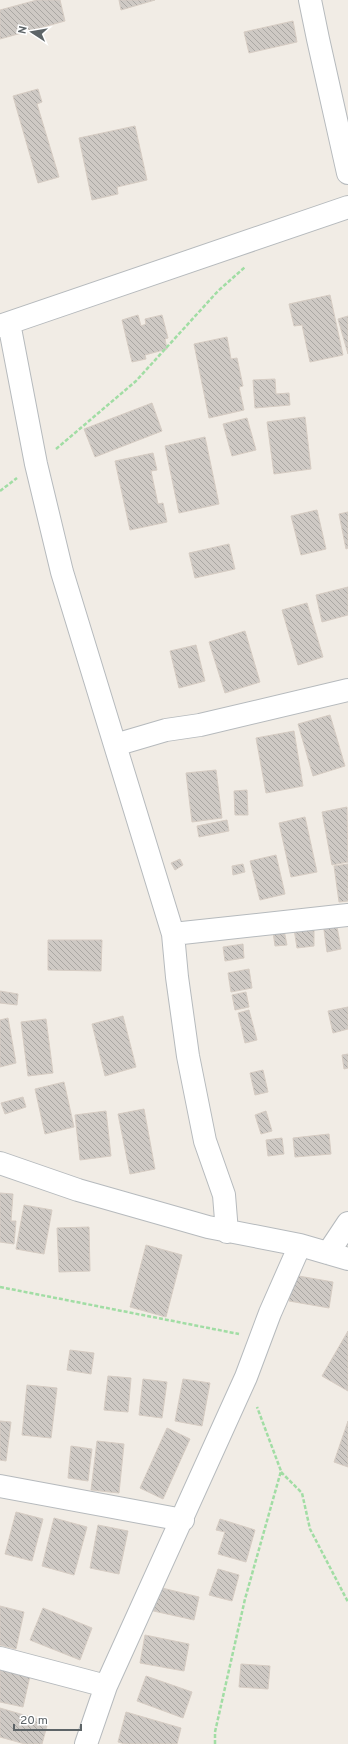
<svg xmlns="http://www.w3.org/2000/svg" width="348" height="1744" font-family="Overpass,sans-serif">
<defs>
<pattern id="building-back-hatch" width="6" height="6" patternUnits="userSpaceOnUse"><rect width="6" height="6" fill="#cec9c4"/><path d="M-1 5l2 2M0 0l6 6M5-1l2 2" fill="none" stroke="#aaa7a3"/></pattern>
</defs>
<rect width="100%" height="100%" fill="#f1ece5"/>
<path fill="url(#building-back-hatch)" stroke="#d6ccc3" d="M37 0H60L65 21 0 39V10Z
M119 0H155L121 10Z
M293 21 297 42 249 53 244 32Z
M38 89 42 102 37 104 59 177 38 183 13 96Z
M135 126 147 180 117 187 118 194 92 200 79 138Z
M330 295 343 355 310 362 302 325 294 326 289 304Z
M138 315 141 326 146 324 145 319 162 315 168 338 165 339 167 349 145 355 146 359 132 362 122 320Z
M348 316V354L338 319Z
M227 337 231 359 237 358 243 386 239 387 244 410 209 418 194 344Z
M275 379 276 394 289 393 290 405 255 408 253 380Z
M152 403 162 431 95 457 84 429Z
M305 417 311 469 274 474 267 422Z
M247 418 256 450 232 456 223 424Z
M205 437 219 504 179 513 165 446Z
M153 453 157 470 151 471 158 504 163 503 167 522 130 530 115 461Z
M317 510 326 549 301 555 291 516Z
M348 512V548L346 549 339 514Z
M229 544 235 569 195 578 189 553Z
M348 587V615L322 622 316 595Z
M307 603 323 657 298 665 282 610Z
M245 631 260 682 225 693 209 642Z
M196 645 205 681 179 688 170 651Z
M330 715 345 766 313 776 298 724Z
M294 731 303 786 266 793 256 738Z
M216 770 222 818 192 822 186 773Z
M247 790 248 815H235L234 791Z
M347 807 348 862 332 865 322 812Z
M305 817 317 872 291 877 279 823Z
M227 820 229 831 199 837 197 826Z
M276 855 285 894 260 900 250 861Z
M180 859 183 865 175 870 171 863Z
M243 864 245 872 233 875 232 866Z
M348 864V901L339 902 334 866Z
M336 921 341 949 327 952 323 923Z
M314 926V946L297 948 294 929Z
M284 930 287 945 275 946 273 932Z
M48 940H102L101 971 48 970Z
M243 944 244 958 225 961 223 947Z
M249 969 252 988 231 992 228 973Z
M0 991 18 994 17 1005 0 1003Z
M246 992 249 1007 235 1010 232 995Z
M348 1007V1029L333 1033 328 1011Z
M249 1010 257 1040 245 1043 238 1013Z
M123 1016 136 1067 105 1076 92 1024Z
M8 1018 16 1063 0 1067V1020Z
M46 1019 53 1073 28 1076 21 1022Z
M348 1054V1068L344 1069 342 1055Z
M263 1070 268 1092 255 1095 250 1073Z
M64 1082 74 1127 45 1134 35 1089Z
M23 1097 26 1107 5 1114 1 1103Z
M144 1109 155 1169 130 1174 118 1114Z
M106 1111 111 1156 80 1160 75 1115Z
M266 1111 272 1131 261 1134 255 1115Z
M329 1134 331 1154 295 1157 293 1138Z
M282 1138 284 1154 268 1156 266 1140Z
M0 1193 13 1194 11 1221H16L14 1244 0 1242Z
M24 1205 52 1210 44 1254 16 1249Z
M89 1227 90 1271 59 1272 57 1228Z
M146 1245 182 1255 166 1317 130 1307Z
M293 1275 333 1282 329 1308 289 1301Z
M348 1331V1391L322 1376Z
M70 1350 94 1353 91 1374 67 1370Z
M108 1376 131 1378 128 1412 104 1410Z
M143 1379 167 1382 162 1418 139 1415Z
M183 1379 210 1383 202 1426 175 1421Z
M27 1385 57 1388 51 1438 22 1435Z
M0 1421 11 1422 6 1461 0 1460Z
M348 1421V1467L334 1462Z
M167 1428 190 1439 163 1499 140 1488Z
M97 1441 124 1444 119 1493 91 1490Z
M71 1446 92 1449 88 1481 68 1478Z
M16 1512 43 1519 32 1561 5 1554Z
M54 1518 87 1527 74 1575 42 1566Z
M220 1519 255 1530 246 1562 218 1554 225 1532 216 1530Z
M98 1525 128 1531 119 1574 90 1568Z
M218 1569 239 1575 232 1601 209 1595Z
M154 1586 199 1597 194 1620 149 1610Z
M0 1606 24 1612 16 1649 0 1645Z
M43 1608 92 1628 80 1660 30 1640Z
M145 1635 189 1644 184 1671 140 1663Z
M241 1664 270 1666 268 1689 239 1687Z
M0 1669 30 1676 23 1707 0 1702Z
M146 1676 192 1692 183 1718 137 1701Z
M0 1708 48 1722 42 1744H25L0 1737Z
M126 1712 181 1728 177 1744H125L118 1742Z"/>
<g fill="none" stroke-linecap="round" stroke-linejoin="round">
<defs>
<path id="minor" d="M310 0 318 39 348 173
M9 323 36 464 62 572 115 745 166 730 200 725 348 690
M0 326 348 207
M115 745 173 934 348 915
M173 934 177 977 188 1056 205 1141 224 1195 227 1232
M0 1163 78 1190 208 1227 300 1245 348 1259
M328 1253 348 1223
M0 1486 183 1520
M0 1658 106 1686
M86 1744 106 1686 246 1377 270 1313 300 1245"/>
</defs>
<use href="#minor" stroke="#b6babd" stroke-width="24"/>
<path stroke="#a1dda4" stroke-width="2.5" stroke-dasharray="4 2" stroke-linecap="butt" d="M56 449 136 381 218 291 245 267
M0 491 17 478
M0 1287 239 1334
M281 1472 302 1493 310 1529 348 1602
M215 1744V1732L245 1599 281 1471 257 1407"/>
<use href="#minor" stroke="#fff" stroke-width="22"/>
</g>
<g transform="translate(32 32) rotate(282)" stroke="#ffffff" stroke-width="3" paint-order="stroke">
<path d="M0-3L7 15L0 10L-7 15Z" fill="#5d6467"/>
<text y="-6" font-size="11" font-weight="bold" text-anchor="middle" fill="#5d6467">N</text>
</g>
<path d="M14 1724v6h67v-6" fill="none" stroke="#5d6467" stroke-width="2"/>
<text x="20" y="1724" font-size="12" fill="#5d6467" stroke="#ffffff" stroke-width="3" paint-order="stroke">20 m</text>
</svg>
